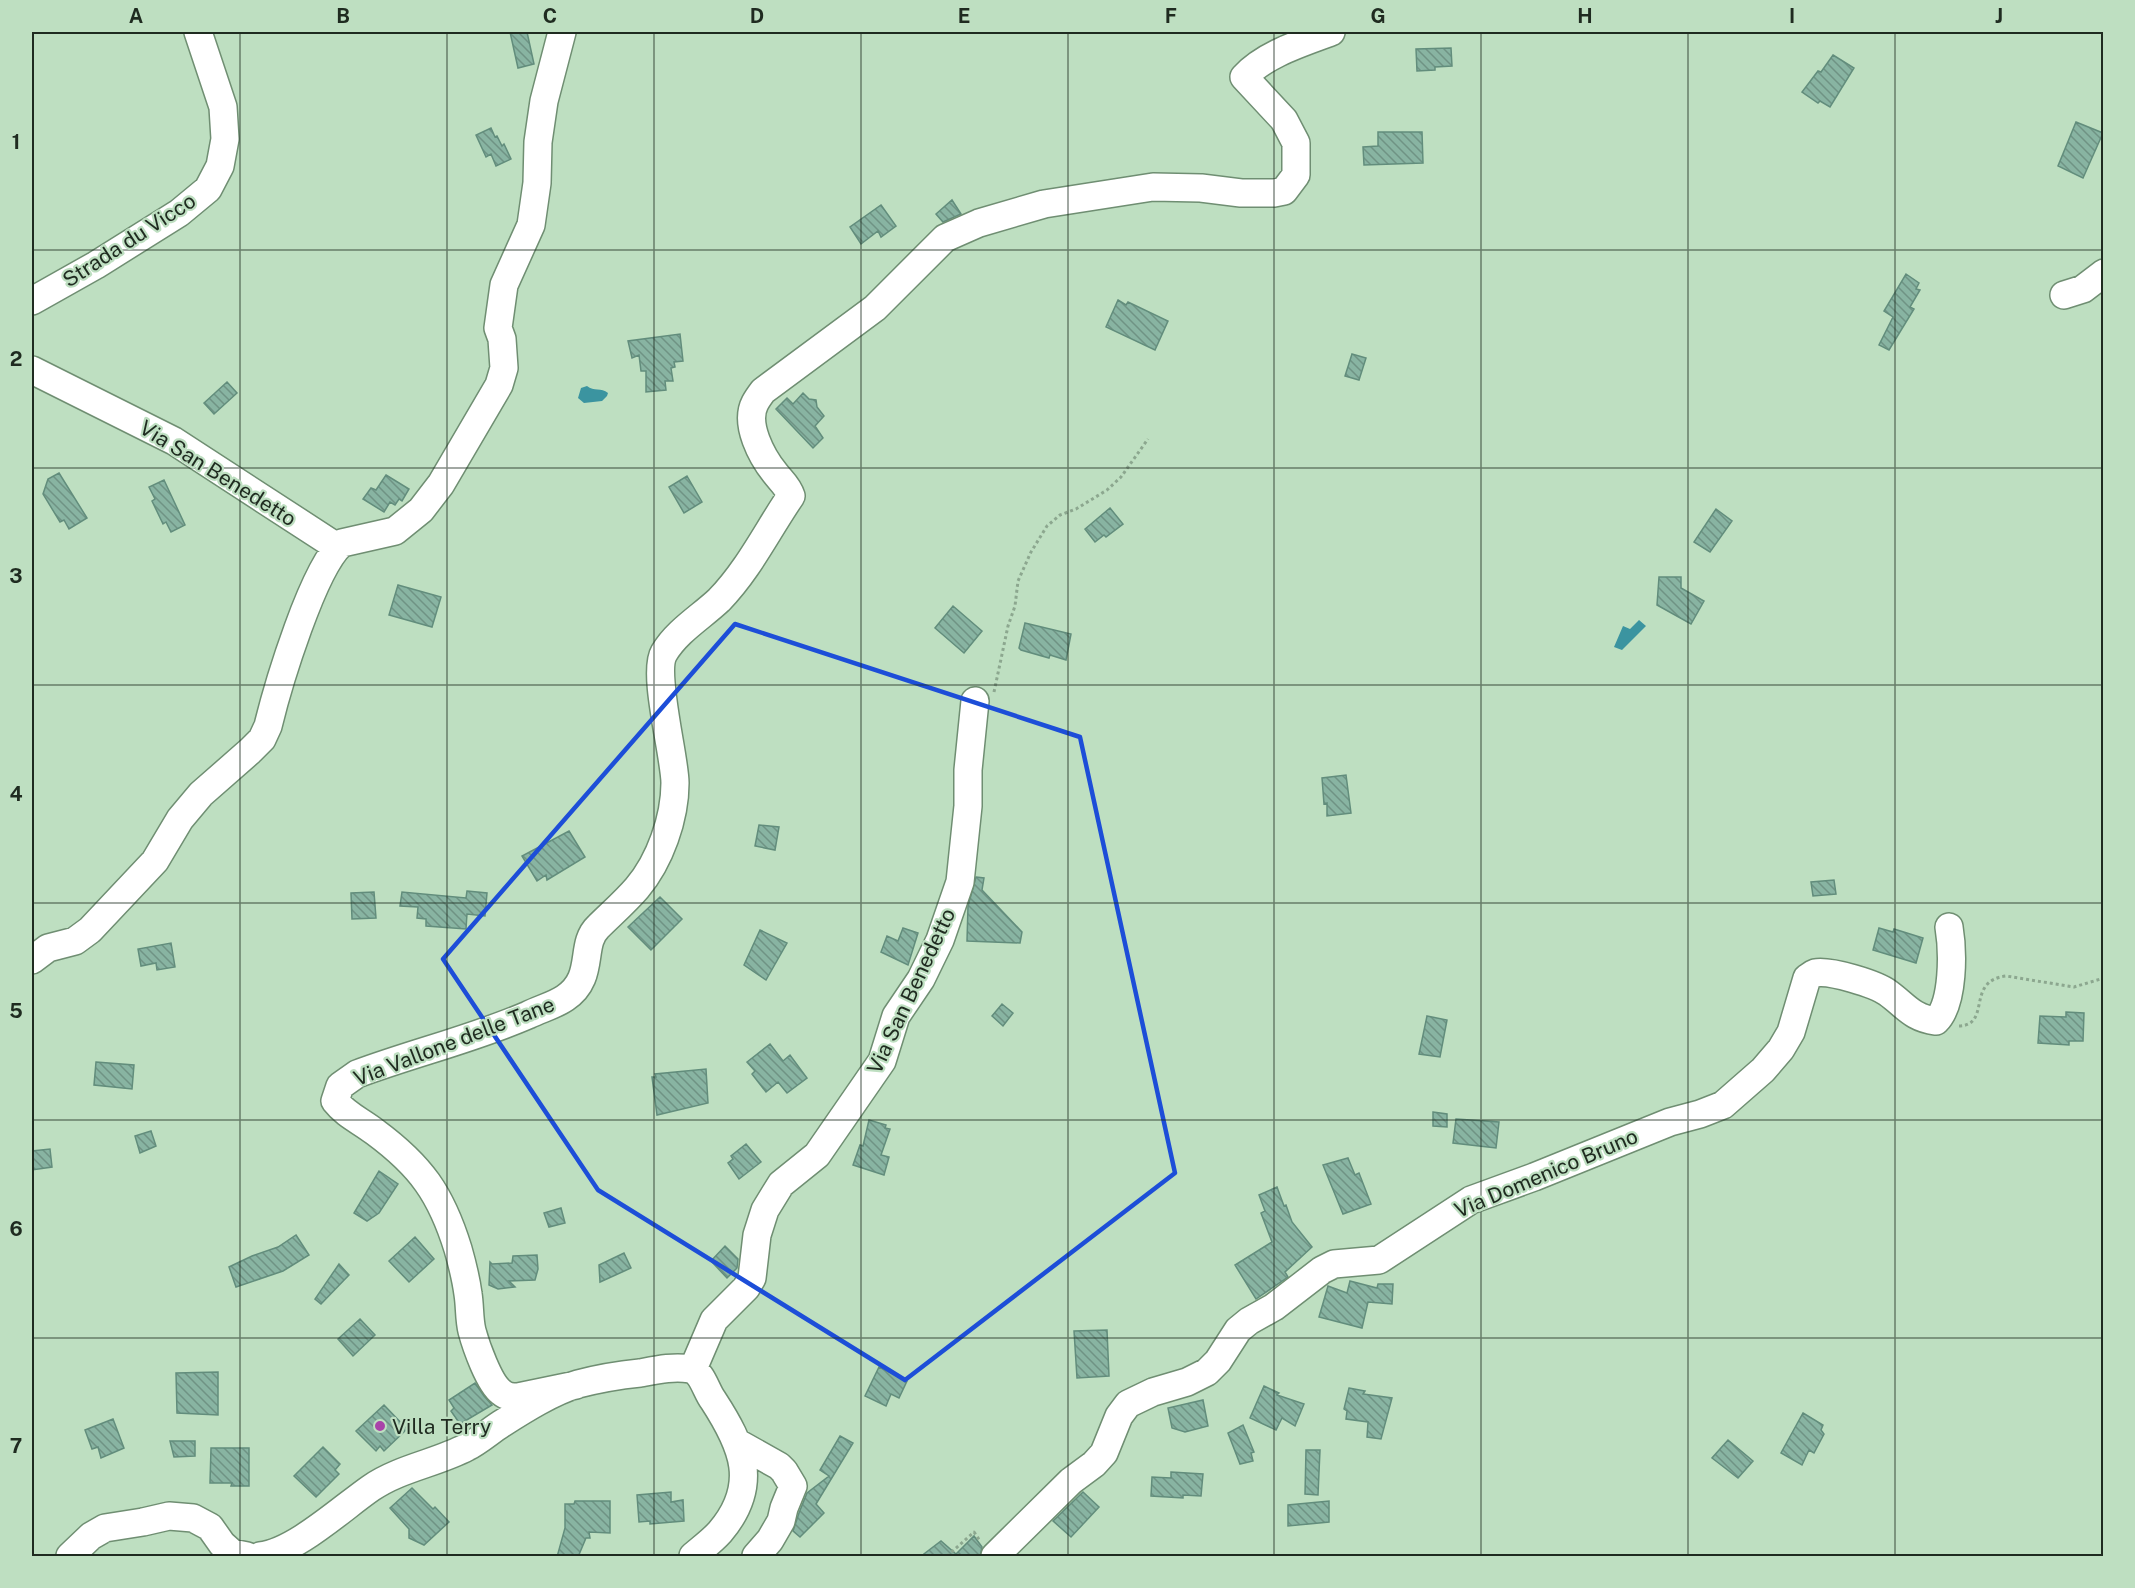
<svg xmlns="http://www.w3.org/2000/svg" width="2135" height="1588" font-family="'Public Sans',sans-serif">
<defs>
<pattern id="building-back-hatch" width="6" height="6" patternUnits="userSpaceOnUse" patternTransform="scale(1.5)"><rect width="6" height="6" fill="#88b4a2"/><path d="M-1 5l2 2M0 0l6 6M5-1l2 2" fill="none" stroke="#6f9384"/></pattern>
</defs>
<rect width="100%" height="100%" fill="#bedfc1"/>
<path fill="#3b94a0" d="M587 386C594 392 601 387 608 393L607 396 602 401 584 403 578 398 581 388Z
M1639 620 1646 626 1622 650 1614 647 1623 626 1630 629Z"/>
<path fill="url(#building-back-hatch)" stroke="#628d7c" stroke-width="1.5" d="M510 32H527L534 64 518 68Z
M1451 48 1452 66 1435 67V70L1417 71 1416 49Z
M1833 55 1854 68 1830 107 1820 101 1818 103 1802 92 1818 71 1821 72Z
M2076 122 2103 133 2083 178 2058 166Z
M491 128 495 137 497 136 502 146 504 144 511 159 496 166 491 154 486 157 476 135Z
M1378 132H1422L1423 163 1364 165 1363 147 1378 146Z
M952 200 961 214 943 222 936 214Z
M881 205 896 226 881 237 878 231 861 244 850 227Z
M1906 274 1919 283 1916 289 1920 290 1910 307 1914 309 1889 350 1879 345 1893 317 1884 311Z
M1118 300 1126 305 1128 302 1168 321 1155 350 1106 327Z
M680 334 683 361 674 362 675 367 671 368 673 381H665L666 390 646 392V371H641L639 355 632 358 628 341Z
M1352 354 1366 358 1359 380 1345 376Z
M227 382 237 393 214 414 204 403Z
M803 393 809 399 816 400 817 407 824 416 815 426 823 438 813 448 776 409 787 398 793 404Z
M59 473 87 518 69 529 64 520 60 522 43 494 48 479Z
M386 475 409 489 402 501 399 499 395 505 390 502 384 512 363 499 371 488 376 490Z
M687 476 702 502 684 513 669 487Z
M164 480 185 525 171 532 166 522 163 524 152 501 155 499 149 487Z
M1110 508 1123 524 1106 537 1104 535 1095 542 1085 529Z
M1716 509 1732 521 1710 552 1694 542Z
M1659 577H1681V588L1704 601 1691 624 1657 605Z
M398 585 441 597 432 627 389 615Z
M953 606 982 631 964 653 935 628Z
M1025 623 1071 634 1066 660 1050 655 1049 658 1021 650 1019 648Z
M1346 775 1351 813 1327 816V803L1324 804 1322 778Z
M759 825 779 827 775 850 755 846Z
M569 831 585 857 547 880 546 875 537 881 522 856Z
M976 877 984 878 982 890 1022 932 1020 943 967 941 968 906Z
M1834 880 1836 894 1813 896 1811 882Z
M467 891 487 893 485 916 467 914 466 929 426 926V919L417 918 418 907 400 906 402 892 466 898Z
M374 892 376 918 352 919 351 893Z
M660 897 682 919 651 950 628 927Z
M903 928 918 933 908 965 881 952 887 936 898 941Z
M1879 928 1893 932 1894 929 1923 938 1916 963 1873 950Z
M760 930 787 943 766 980 744 965Z
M171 943 175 967 157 970 156 963 141 966 138 949Z
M1002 1004 1013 1013 1003 1026 992 1016Z
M2066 1012 2084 1013 2083 1041H2069V1045L2038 1043 2040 1016 2066 1017Z
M1427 1016 1447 1020 1440 1057 1419 1054Z
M770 1044 783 1061 790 1055 807 1078 787 1093 778 1082 766 1092 752 1074 755 1071 747 1062Z
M96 1062 134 1065 132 1089 94 1085Z
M706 1069 708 1103 657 1115 652 1077H656L655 1074Z
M1433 1112 1447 1114V1127L1433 1126Z
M1456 1119 1499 1122 1496 1148 1453 1143Z
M869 1120 886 1125 885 1128 890 1129 881 1155 889 1157 884 1175 853 1165 860 1145 863 1146Z
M151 1131 156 1146 140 1153 135 1136Z
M746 1144 761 1162 739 1179 728 1163 733 1159 731 1156Z
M50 1149 52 1167 32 1170V1151Z
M1348 1158 1355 1175 1359 1173 1371 1204 1343 1214 1323 1165Z
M379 1171 398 1184 379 1213 367 1221 354 1213Z
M1277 1187 1284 1206 1286 1205 1292 1222 1312 1247 1285 1272 1288 1277 1256 1299 1235 1265 1272 1242 1261 1213 1265 1211 1259 1195Z
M561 1208 565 1223 549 1227 544 1213Z
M296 1235 309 1255 283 1271 236 1287 229 1267 252 1256 278 1247Z
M415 1237 434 1259 409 1282 389 1261Z
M725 1246 738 1259 737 1268 727 1278 711 1261Z
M624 1253 631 1268 600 1282 599 1265Z
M537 1255 538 1269 535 1280 509 1281 515 1287 498 1289 489 1285 490 1262 492 1264 512 1263 513 1256Z
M339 1264 349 1275 321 1304 315 1299Z
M1350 1281 1377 1288 1378 1284H1393L1392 1304 1368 1302 1362 1328 1319 1317 1328 1286 1347 1293Z
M360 1319 375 1335 353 1356 338 1339Z
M1107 1330 1109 1376 1077 1378 1074 1331Z
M879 1367 907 1381 899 1398 891 1394 886 1406 865 1396Z
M218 1372V1415L177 1413 176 1373Z
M475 1383 484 1396 492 1405 460 1424 451 1411 454 1408 449 1400Z
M1264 1386 1279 1393 1277 1395 1304 1404 1295 1426 1282 1418 1276 1430 1250 1418Z
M1349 1388 1365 1391 1363 1394 1392 1398 1381 1439 1367 1437 1368 1422 1346 1419 1347 1411 1344 1409Z
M1203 1400 1208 1426 1185 1432 1172 1428 1168 1408Z
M384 1405 407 1429 384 1451 380 1446 376 1451 356 1431Z
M1803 1413 1823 1425 1821 1430 1824 1434 1814 1453 1809 1450 1802 1465 1781 1453Z
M113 1419 124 1448 101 1458 98 1447 92 1449 85 1430Z
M1243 1425 1254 1452 1251 1453 1253 1461 1240 1464 1228 1433Z
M840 1436 853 1443 816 1504 824 1513 800 1537 793 1531 799 1513 807 1493 829 1476 820 1470Z
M1728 1440 1753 1461 1738 1478 1712 1458Z
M170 1441H195V1456L174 1457Z
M323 1447 340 1464 335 1470 339 1474 316 1497 294 1476Z
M211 1448H249V1486H231L232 1483H210Z
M1306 1450H1320L1318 1495 1305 1494Z
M1171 1472 1203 1474 1201 1496 1183 1495V1498L1151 1496 1152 1477 1171 1478Z
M412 1488 433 1509 435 1507 449 1522 424 1545 409 1538V1529L390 1508Z
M671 1492V1502L683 1500 684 1521 650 1524V1521L639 1522 637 1495Z
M1083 1492 1099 1507 1071 1537 1053 1521Z
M575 1501H610V1533L589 1532 590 1538H586L578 1557H557L565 1528V1504H574Z
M1329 1501V1522L1288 1526V1505Z
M974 1536 982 1547 980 1557H920L941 1541 956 1554Z"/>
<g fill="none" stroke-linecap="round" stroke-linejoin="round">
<defs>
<path id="minor" d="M2064 295 2083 289 2104 273
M32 301 96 265 179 213 208 189 220 166 225 139 223 107 198 32
M32 370 174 441 337 547
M32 960 48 948 75 941 90 930 155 861 180 819 201 794 250 751 262 739 268 726C278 685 313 568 342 543L395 531 421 510 441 484 499 385 504 368 502 339 498 328 504 285 531 225 537 183 538 142 544 101 562 32
M693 1369 714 1320 746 1288 752 1278 757 1235 765 1210 781 1184 817 1155 882 1061 896 1016 921 979 940 940 960 882 968 806V770L975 701
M576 1385 518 1397C511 1397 507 1397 501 1392 489 1383 476 1346 472 1331 469 1319 470 1306 468 1294 466 1279 462 1263 458 1249 441 1194 421 1166 375 1132 361 1121 346 1115 335 1101L340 1086 357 1074C413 1053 473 1039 528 1015 540 1009 555 1005 565 998 596 977 579 945 598 927 611 914 625 902 637 888 660 861 675 818 675 783 675 757 652 673 664 653 677 631 701 617 719 600 749 569 767 531 791 496 788 486 781 481 775 473 762 457 744 424 755 403 757 399 760 395 763 391L875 308 945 238 979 223 1044 204 1153 187 1201 188 1241 193H1274L1284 191 1296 175V143L1284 120 1244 77C1265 54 1302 43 1331 32
M738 1443 779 1466 784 1471 793 1486 784 1508 781 1521 770 1540 756 1556
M70 1556 91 1536 105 1528 143 1522 169 1516 193 1518 210 1527 222 1544 232 1553 247 1556
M260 1556C295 1552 342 1508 371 1488 400 1468 437 1463 467 1447 479 1441 490 1431 501 1424 523 1410 553 1391 578 1384 597 1379 620 1375 640 1373 656 1370 674 1366 690 1369 702 1371 706 1391 713 1400 743 1446 760 1485 720 1532 712 1541 701 1549 693 1556
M995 1556 1071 1481 1094 1464 1104 1453 1119 1416 1128 1404 1153 1392 1187 1382 1207 1372 1218 1361 1238 1330 1249 1321 1274 1307 1322 1270 1334 1264 1379 1260 1471 1200 1534 1177 1670 1122 1700 1114 1723 1105 1763 1070 1781 1049 1791 1032 1807 978C1810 976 1812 974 1815 973 1830 970 1876 984 1888 993 1906 1006 1912 1018 1936 1021 1954 1003 1953 951 1949 927"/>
</defs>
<use href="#minor" stroke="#6f8e72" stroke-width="30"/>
<path stroke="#8ca78f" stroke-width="3" stroke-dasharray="3 3" stroke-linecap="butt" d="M994 692 1008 626 1015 606 1018 581 1031 552 1047 526 1060 515 1076 509 1107 490 1121 477 1148 439
M1959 1026C1992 1025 1965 981 2006 976L2074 987 2104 978
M947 1556 974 1532 980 1541"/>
<use href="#minor" stroke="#fff" stroke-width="27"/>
</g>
<path fill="none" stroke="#1d4ed8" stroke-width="4.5" stroke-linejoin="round" d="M735 624 1080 737 1175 1173 905 1380 598 1190 443 959Z"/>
<path fill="none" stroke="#1f2b20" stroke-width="1.5" stroke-opacity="0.55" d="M240 32V1556M447 32V1556M654 32V1556M861 32V1556M1068 32V1556M1274 32V1556M1481 32V1556M1688 32V1556M1895 32V1556M32 250H2104M32 468H2104M32 685H2104M32 903H2104M32 1120H2104M32 1338H2104"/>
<circle fill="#a944a9" stroke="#bedfc1" stroke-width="2" cx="380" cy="1426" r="6"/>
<g text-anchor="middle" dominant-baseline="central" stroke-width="4.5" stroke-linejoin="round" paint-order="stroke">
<g font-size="21" fill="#1f2b20" stroke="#bedfc1">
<text transform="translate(129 240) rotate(-33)">Strada du Vicco</text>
<text transform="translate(218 473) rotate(32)">Via San Benedetto</text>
<text transform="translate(911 991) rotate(-65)">Via San Benedetto</text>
<text transform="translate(454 1041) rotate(-21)">Via Vallone delle Tane</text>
<text transform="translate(1546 1173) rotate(-23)">Via Domenico Bruno</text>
</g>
<g font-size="21" fill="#1f2b20" stroke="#bedfc1" text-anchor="start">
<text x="392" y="1426">Villa Terry</text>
</g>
</g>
<rect width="2135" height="1588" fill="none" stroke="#bedfc1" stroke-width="66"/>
<rect x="33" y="33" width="2069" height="1522" fill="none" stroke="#1f2b20" stroke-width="2"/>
<g font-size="20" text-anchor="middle" font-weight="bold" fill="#1f2b20">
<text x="136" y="23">A</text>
<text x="343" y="23">B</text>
<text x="550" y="23">C</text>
<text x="757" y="23">D</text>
<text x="964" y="23">E</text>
<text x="1171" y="23">F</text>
<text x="1378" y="23">G</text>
<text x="1585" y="23">H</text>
<text x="1792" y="23">I</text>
<text x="1999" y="23">J</text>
<text x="16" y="149">1</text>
<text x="16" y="366">2</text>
<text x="16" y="583">3</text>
<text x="16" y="801">4</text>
<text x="16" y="1018">5</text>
<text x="16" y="1236">6</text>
<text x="16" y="1453">7</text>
</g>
</svg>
